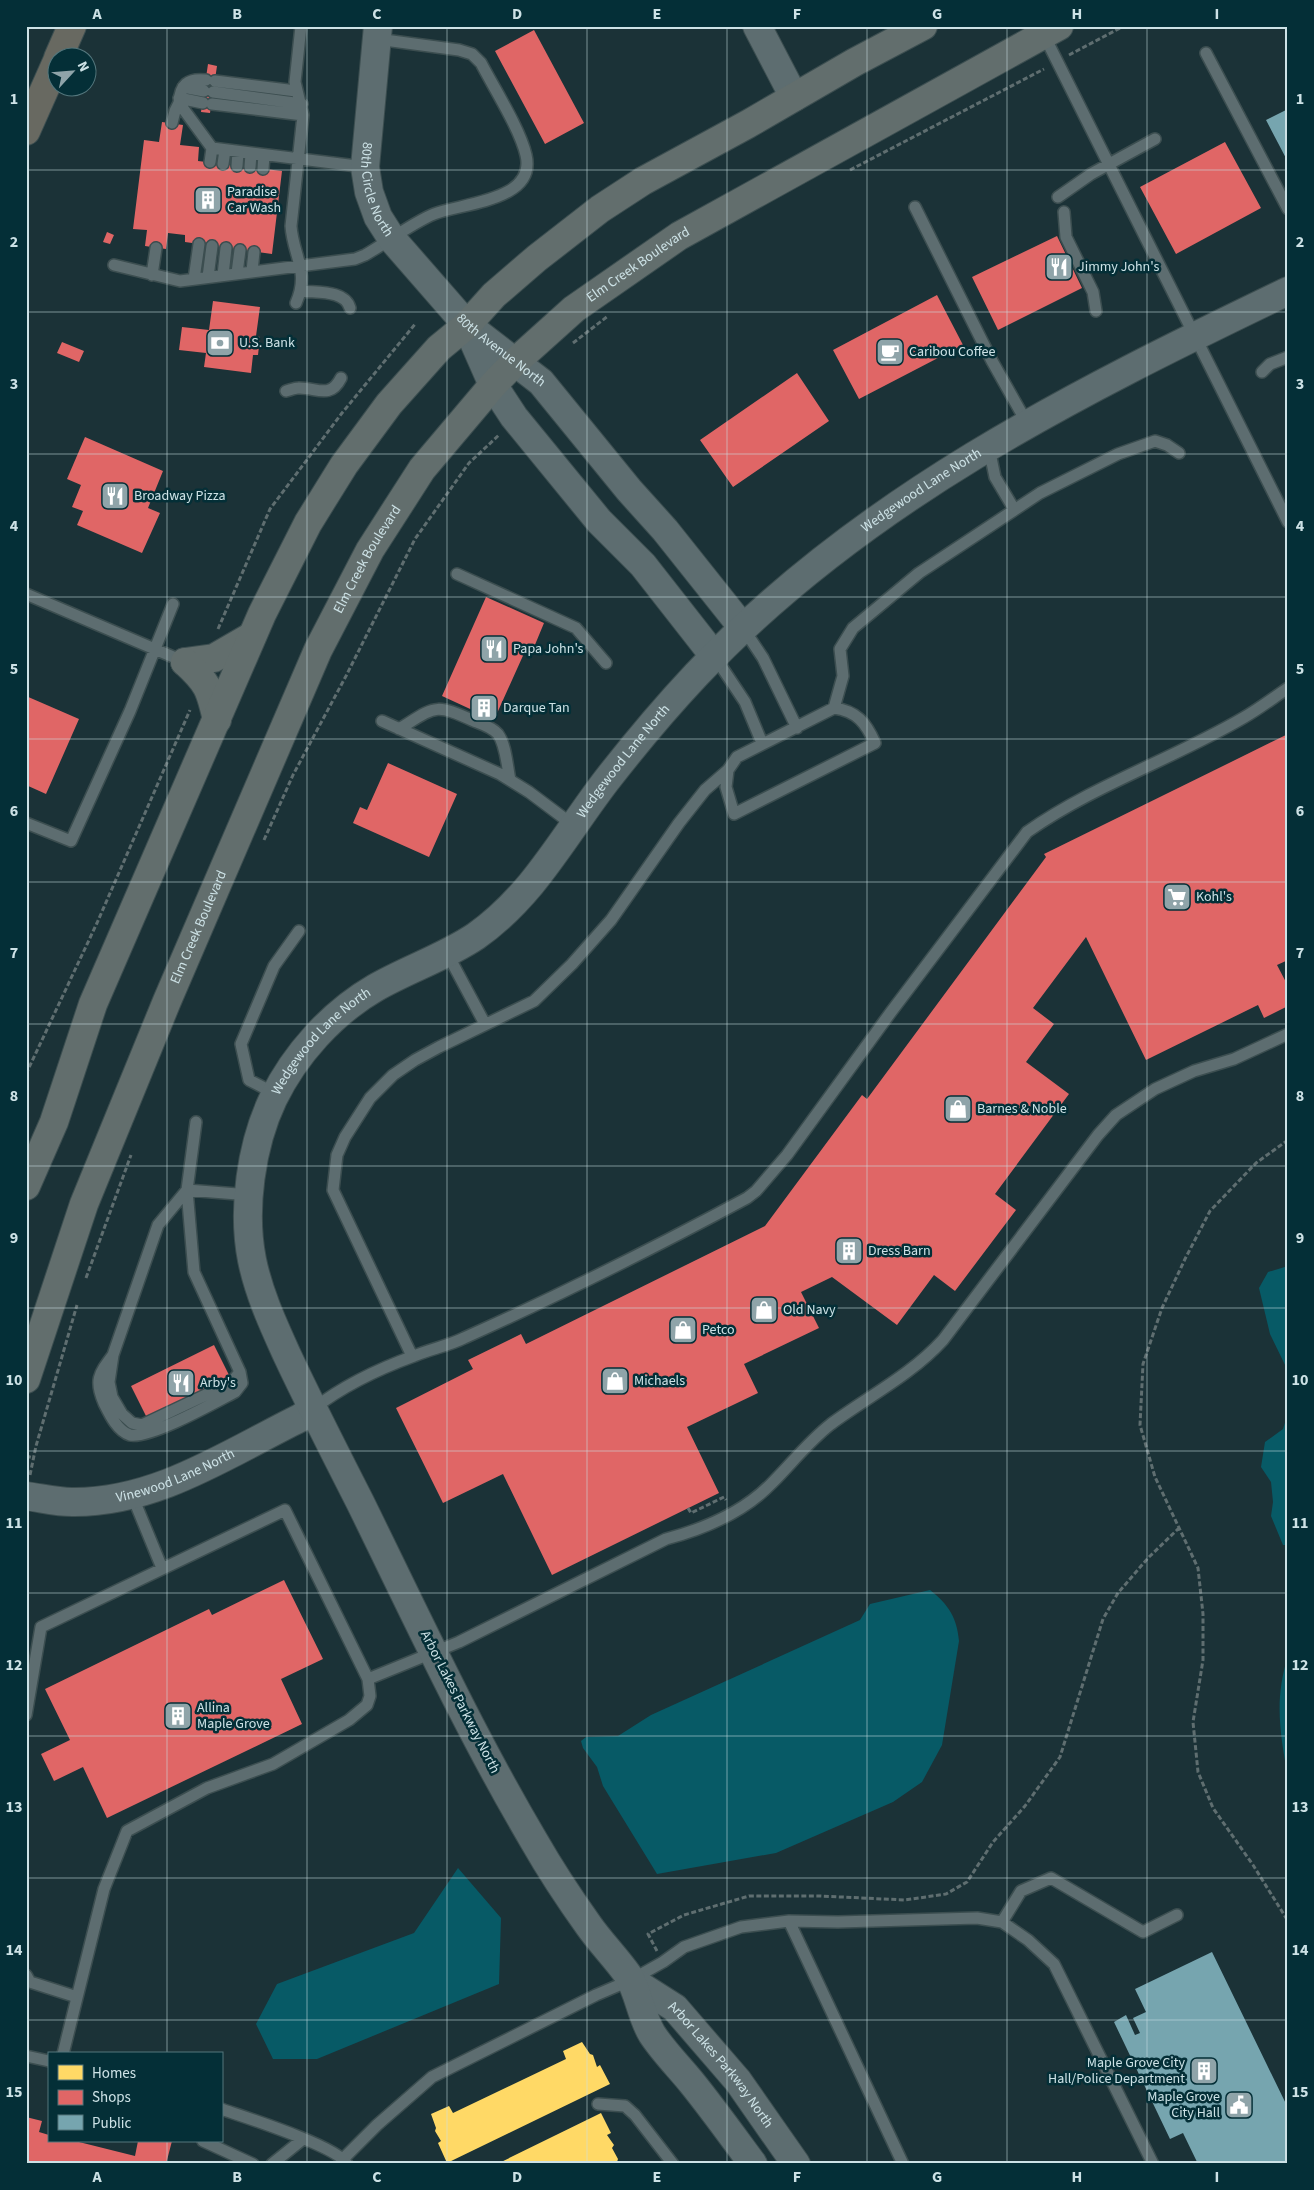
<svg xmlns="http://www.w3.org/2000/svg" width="1314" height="2190" font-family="'Source Sans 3',sans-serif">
<rect width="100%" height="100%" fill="#1b3237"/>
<path fill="#075a66" d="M1288 1266V1377L1286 1367 1270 1334 1259 1288 1268 1272Z
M1288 1413V1545H1283L1271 1516 1273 1502 1271 1482 1261 1467 1265 1442 1283 1429Z
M930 1590C949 1605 957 1618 959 1641L942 1745 922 1782 893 1802 776 1853 657 1874 603 1786 597 1767 583 1748 581 1741 586 1737 618 1736 651 1715 860 1620 870 1604Z
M1288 1656V1778C1280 1733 1274 1700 1288 1656Z
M458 1868 501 1918 499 1984 317 2059H273L256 2024 277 1984 414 1933Z"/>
<path fill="#ffd966" d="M582 2042 590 2054 593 2055 597 2067 600 2065 610 2084 447 2163 438 2143 441 2141 435 2131 436 2128 431 2114 449 2106 453 2113 566 2059 563 2051Z
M601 2113 611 2133 607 2135 614 2145 612 2148 618 2159 617 2162 612 2164H599L598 2162 594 2164H497Z"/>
<path fill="#e06666" d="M534 30 584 123 545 144 495 51Z
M208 64 217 66 210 113 201 112Z
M162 122 183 125 180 145 199 147 198 161 282 171 272 254 185 242V235L168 233 166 249 145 246 147 230 133 229 144 140 159 142Z
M1225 142 1261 208 1176 254 1140 187Z
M107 232 114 235 110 244 103 242Z
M1057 236 1082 288 998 330 972 277Z
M937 295 963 345 859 399 833 350Z
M213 301 260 307 256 336 260 337 258 355H253L251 373 204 367 206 353 179 350 182 327 209 330Z
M62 342 84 351 79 362 57 353Z
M797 373 829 421 733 487 700 440Z
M85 437 163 471 148 508 160 513 142 553 77 525 83 511 72 507 81 485 67 479Z
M486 597 544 623 532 652 526 649 494 720 442 696Z
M26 696 79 719 46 794 26 785Z
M1288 734V960L1277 965 1288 986V1006L1264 1018 1258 1005 1146 1060 1086 937 1033 1008 1054 1024 1026 1062 1069 1094 995 1194 1016 1210 955 1291 934 1275 897 1325 832 1277 801 1292 819 1328 744 1364 758 1393 687 1427 719 1493 552 1575 503 1474 443 1503 396 1408 473 1369 468 1360 521 1334 526 1344 765 1226 862 1095 867 1099 1046 857 1044 854Z
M388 763 457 794 429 857 353 823 360 807 367 810Z
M214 1345 231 1379 148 1420 131 1386Z
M284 1580 323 1659 281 1679 302 1724 107 1818 83 1767 54 1781 41 1754 70 1740 45 1689 209 1609 212 1615Z
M26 2117 42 2121 39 2132 49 2135V2141H75L135 2156 138 2141H172L166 2164H26Z"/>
<path fill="#76a5af" d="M1288 109V162L1266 120Z
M1212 1952 1288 2108V2164H1198L1183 2133 1170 2139 1114 2022 1126 2015 1135 2035 1140 2033 1133 2018 1146 2012 1135 1989Z"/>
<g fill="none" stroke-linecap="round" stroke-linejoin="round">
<defs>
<path id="service" d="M1044 35 1288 522
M1206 53 1288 209
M206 80C188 78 180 84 179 103L212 148 365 167
M215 81 296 91
M183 87 204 91
M213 92 302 104
M179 98 203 103
M212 104 303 115
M172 123 175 111 179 103
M210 162 212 148
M223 164 225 150
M237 166 238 152
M250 167 251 154
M263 169 264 155
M1058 197 1091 174 1155 139
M915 207 992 361 1027 423
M1064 212 1066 237 1093 292 1096 311
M114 265 180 281 355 259 365 255C386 243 412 223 434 214 462 203 537 201 526 155 520 129 494 88 481 63L472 54 459 50 377 39
M252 271 254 252
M237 273 240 250
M152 275 156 248
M223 275 226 248
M208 277 212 246
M194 279 199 244
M302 291C317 293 345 290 350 308
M296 303C310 271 293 256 291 226L303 115 295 82 301 26
M1262 372 1270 364 1288 357
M286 391C290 390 295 388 298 388 316 387 330 400 341 378
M989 448 995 477 1014 509
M457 574 576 628 606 663
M26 594 185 662
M743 628 763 658 797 728
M715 657 745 702 762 743
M382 721 500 774 529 792 573 825
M399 729C436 706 434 703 474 721 482 724 492 727 498 734 506 745 507 766 510 780
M728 770 726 787 734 814 875 743C866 723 857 711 834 708
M26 823 71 841 130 711 173 604
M447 953 485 1024
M276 1094 249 1080 241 1044 274 966 299 931
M113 1355C99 1374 94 1380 104 1403 109 1413 117 1431 130 1435 150 1439 214 1403 235 1392L242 1383 240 1372 194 1272 187 1190 196 1122
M412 1356 333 1190 337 1155 345 1137 370 1098 393 1075 415 1060 439 1047 534 1001 572 964 611 920 679 823 705 790 728 770 737 757 834 708 843 676 840 649 853 628 919 573 1040 493 1118 454 1155 441 1167 445 1179 453
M240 1372 231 1383 142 1425 132 1423 122 1414 112 1397 109 1382 113 1355 158 1225 187 1190 250 1195
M313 1409C343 1386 378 1369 414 1356 430 1349 448 1346 464 1338 560 1295 654 1248 747 1198L756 1191 787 1155 891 1012 1027 832C1094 785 1173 759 1243 718 1259 709 1273 698 1288 688
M132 1495 162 1568
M26 1715 41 1627 285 1510 368 1679
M789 1921 903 2164
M1002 1922 1021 1891 1051 1878 1143 1932 1177 1915
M26 1975 30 1982 77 1997
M63 2054 104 1889 127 1831 207 1788 273 1764 349 1720 367 1705 370 1696 368 1679 459 1642 666 1539C704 1529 745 1511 772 1483 792 1463 809 1441 831 1424 869 1396 911 1375 943 1340L1098 1135 1116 1115 1155 1089 1194 1071 1234 1059 1288 1034
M26 2056 49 2061
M598 2104 625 2106 635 2115 673 2164
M221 2109C244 2117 337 2146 347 2164
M203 2141 253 2164
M272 2164 303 2139
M341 2164 344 2158 377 2125 432 2077 596 1995 631 1980 663 1962 684 1947 741 1927 789 1921 838 1922 977 1918 1002 1922 1028 1940 1054 1964 1153 2164"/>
<g id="tertiary">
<path id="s1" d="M378 26 365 167 369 192 378 217 392 239 467 325 541 382 629 490 665 530 743 628"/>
<path d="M757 26 794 97"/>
<path d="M467 326 493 385 514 417 599 521 643 565 715 657"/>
<path id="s2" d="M26 1496C41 1498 57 1502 72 1502 156 1503 227 1454 300 1418L313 1409"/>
<path id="s3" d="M631 1980 675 2008 738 2081 796 2164"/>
<path id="s4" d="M753 2164C733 2137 713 2109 692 2083 679 2067 663 2051 652 2034 641 2016 639 1993 628 1975 616 1958 601 1943 589 1926 569 1898 550 1869 534 1841 469 1731 416 1616 360 1502 335 1453 310 1404 287 1355 273 1324 259 1294 252 1260 242 1210 251 1145 273 1099 295 1054 332 1013 375 988 408 969 445 957 476 936 496 922 516 902 531 884 558 851 580 815 606 781 634 745 664 709 696 675 861 500 1074 394 1288 291"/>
</g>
<g id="secondary">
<path d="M185 662 214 658 252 636"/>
<path d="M185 662C208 683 210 689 217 720"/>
<path d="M26 1186 54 1122 93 1004 262 614 308 523 344 465 389 404 439 348 467 325 494 295 537 258 600 209 643 181 748 124 855 62 923 26"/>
<path id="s5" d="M26 1379 84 1204 167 1001 318 650 370 550 422 469 493 385 515 362 574 309 679 236 1059 26"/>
</g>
<path id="motorway" d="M58 58 72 26
M26 131 58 59"/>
</defs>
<use href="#service" stroke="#3c4e50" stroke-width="14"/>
<use href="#tertiary" stroke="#3c4e50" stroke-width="30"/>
<use href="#secondary" stroke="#3c4e50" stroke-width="30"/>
<use href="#motorway" stroke="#3c4e50" stroke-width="30"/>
<path stroke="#5f6e70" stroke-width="3" stroke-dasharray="5 2.5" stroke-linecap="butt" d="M1069 55 1124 26
M850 170 1044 69
M573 343 608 316
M218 629 270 509 342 413 416 323
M264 840 293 775 346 676 415 539 469 463 499 435
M26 1074 97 923 190 710
M1288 1140 1256 1163 1210 1211 1185 1259 1162 1308 1143 1364 1140 1425 1155 1477 1198 1568 1203 1614V1660L1193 1722 1198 1772 1213 1808 1253 1865 1288 1921
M86 1278 131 1155
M26 1456 34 1458
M30 1475 36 1446 77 1305
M688 1508 691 1513 724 1497 726 1500
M657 1951 648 1934 684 1915 749 1896H820L905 1900 946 1894 967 1882 993 1842 1025 1806 1060 1757 1103 1619 1118 1593 1148 1558 1179 1528"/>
<use href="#service" stroke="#5d6d70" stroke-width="11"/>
<use href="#tertiary" stroke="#5d6d70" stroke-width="28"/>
<use href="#secondary" stroke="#626e6d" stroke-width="28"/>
<use href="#motorway" stroke="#686961" stroke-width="28"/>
</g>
<path fill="none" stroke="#cde2e6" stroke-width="1" stroke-opacity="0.55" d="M167 26V2054M307 26V2164M447 26V2164M587 26V2164M727 26V2164M867 26V2164M1007 26V2164M1147 26V2164M26 170H1288M26 312H1288M26 454H1288M26 597H1288M26 739H1288M26 882H1288M26 1024H1288M26 1166H1288M26 1308H1288M26 1451H1288M26 1593H1288M26 1736H1288M26 1878H1288M26 2020H1288M167 2141V2164"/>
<defs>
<symbol id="building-square" viewBox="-11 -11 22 22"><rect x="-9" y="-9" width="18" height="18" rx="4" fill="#8fa4a9" stroke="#042f37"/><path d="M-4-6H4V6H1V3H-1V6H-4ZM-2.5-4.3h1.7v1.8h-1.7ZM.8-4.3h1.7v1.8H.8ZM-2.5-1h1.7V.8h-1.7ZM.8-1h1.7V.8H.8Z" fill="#fff"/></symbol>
<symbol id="restaurant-square" viewBox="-11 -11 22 22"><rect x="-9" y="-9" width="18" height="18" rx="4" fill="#8fa4a9" stroke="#042f37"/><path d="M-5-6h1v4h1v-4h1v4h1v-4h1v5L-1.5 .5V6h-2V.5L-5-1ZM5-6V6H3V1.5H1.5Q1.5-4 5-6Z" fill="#fff"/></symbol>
<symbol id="bank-square" viewBox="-11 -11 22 22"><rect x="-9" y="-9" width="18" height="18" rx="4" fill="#8fa4a9" stroke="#042f37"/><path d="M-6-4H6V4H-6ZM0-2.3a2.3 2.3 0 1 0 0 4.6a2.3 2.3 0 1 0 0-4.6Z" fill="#fff"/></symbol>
<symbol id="cafe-square" viewBox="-11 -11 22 22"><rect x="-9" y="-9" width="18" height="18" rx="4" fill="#8fa4a9" stroke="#042f37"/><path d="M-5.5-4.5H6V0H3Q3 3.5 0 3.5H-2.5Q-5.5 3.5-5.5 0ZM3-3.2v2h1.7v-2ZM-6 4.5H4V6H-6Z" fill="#fff"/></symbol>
<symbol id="supermarket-square" viewBox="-11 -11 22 22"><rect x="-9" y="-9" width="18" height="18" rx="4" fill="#8fa4a9" stroke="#042f37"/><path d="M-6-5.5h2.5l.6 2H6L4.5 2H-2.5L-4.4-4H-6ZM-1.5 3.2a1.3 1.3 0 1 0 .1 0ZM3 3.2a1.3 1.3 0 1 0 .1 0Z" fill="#fff"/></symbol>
<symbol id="shop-square" viewBox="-11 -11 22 22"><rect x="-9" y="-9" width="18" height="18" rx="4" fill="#8fa4a9" stroke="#042f37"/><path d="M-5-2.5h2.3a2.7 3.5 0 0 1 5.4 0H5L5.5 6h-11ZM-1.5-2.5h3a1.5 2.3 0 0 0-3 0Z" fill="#fff"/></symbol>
<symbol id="civic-square" viewBox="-11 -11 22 22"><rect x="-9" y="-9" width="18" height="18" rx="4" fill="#8fa4a9" stroke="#042f37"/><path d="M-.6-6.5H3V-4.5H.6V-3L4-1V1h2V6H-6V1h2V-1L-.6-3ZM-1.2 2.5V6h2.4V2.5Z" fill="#fff"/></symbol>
</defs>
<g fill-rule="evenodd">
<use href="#building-square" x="192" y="184" width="32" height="32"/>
<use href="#restaurant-square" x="1043" y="251" width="32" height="32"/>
<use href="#bank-square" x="204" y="327" width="32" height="32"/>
<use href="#cafe-square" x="874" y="336" width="32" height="32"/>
<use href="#restaurant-square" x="99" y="480" width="32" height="32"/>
<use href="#restaurant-square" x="478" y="633" width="32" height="32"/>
<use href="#building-square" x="468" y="692" width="32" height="32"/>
<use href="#supermarket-square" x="1161" y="881" width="32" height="32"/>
<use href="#shop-square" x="942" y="1093" width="32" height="32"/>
<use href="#building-square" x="833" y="1235" width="32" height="32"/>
<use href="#shop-square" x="748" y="1294" width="32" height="32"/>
<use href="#shop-square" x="667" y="1314" width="32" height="32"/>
<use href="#shop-square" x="599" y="1365" width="32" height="32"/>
<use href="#restaurant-square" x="165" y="1367" width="32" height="32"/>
<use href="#building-square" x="162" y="1700" width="32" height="32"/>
<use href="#building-square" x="1188" y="2055" width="32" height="32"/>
<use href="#civic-square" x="1223" y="2089" width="32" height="32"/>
</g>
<g text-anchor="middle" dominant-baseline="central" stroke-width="5" stroke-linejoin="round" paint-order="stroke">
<g font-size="14" fill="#cde2e6" stroke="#042f37">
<text stroke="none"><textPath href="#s1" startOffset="166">80th Circle North</textPath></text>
<text stroke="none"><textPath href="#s5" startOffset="1294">Elm Creek Boulevard</textPath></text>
<text stroke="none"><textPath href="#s1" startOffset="376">80th Avenue North</textPath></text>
<text stroke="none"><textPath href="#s4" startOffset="2105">Wedgewood Lane North</textPath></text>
<text stroke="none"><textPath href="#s5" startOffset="889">Elm Creek Boulevard</textPath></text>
<text stroke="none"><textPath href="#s4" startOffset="1700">Wedgewood Lane North</textPath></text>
<text stroke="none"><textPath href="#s5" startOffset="484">Elm Creek Boulevard</textPath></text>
<text stroke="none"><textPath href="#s4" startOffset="1280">Wedgewood Lane North</textPath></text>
<text stroke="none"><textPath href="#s2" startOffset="154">Vinewood Lane North</textPath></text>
<text transform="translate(460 1702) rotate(63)">Arbor Lakes Parkway North</text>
<text stroke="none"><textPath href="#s3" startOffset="125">Arbor Lakes Parkway North</textPath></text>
</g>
<g font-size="14" fill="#cde2e6" stroke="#042f37" text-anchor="start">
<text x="227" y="192">Paradise<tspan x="227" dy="16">Car Wash</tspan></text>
<text x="1078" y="267">Jimmy John's</text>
<text x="239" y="343">U.S. Bank</text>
<text x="909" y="352">Caribou Coffee</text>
<text x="134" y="496">Broadway Pizza</text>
<text x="513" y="649">Papa John's</text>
<text x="503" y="708">Darque Tan</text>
<text x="1196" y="897">Kohl's</text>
<text x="977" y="1109">Barnes &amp; Noble</text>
<text x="868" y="1251">Dress Barn</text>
<text x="783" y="1310">Old Navy</text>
<text x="702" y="1330">Petco</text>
<text x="634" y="1381">Michaels</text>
<text x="200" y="1383">Arby's</text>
<text x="197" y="1708">Allina<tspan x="197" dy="16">Maple Grove</tspan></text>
<text x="1185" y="2063" text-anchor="end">Maple Grove City<tspan x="1185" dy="16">Hall/Police Department</tspan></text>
<text x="1220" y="2097" text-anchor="end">Maple Grove<tspan x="1220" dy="16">City Hall</tspan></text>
</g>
</g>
<rect width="1314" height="2190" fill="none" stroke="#042f37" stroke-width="55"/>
<rect x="48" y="2052" width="175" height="90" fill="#042f37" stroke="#54777d"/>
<rect x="58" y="2065" width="25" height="15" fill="#ffd966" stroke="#54777d"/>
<text x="92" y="2078" font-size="15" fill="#cde2e6">Homes</text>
<rect x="58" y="2090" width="25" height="15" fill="#e06666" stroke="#54777d"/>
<text x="92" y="2102" font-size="15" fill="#cde2e6">Shops</text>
<rect x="58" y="2115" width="25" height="15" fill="#76a5af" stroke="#54777d"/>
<text x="92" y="2128" font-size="15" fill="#cde2e6">Public</text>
<g transform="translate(72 72) rotate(64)"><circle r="24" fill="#042f37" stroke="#54777d"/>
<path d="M0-4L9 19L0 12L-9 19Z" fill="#8fa4a9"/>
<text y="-8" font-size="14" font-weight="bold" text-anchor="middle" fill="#cde2e6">N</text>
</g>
<rect x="28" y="28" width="1258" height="2134" fill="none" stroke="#cde2e6" stroke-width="2"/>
<g font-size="16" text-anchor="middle" font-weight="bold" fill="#cde2e6">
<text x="97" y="19">A</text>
<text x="237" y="19">B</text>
<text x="377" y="19">C</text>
<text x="517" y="19">D</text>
<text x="657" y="19">E</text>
<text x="797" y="19">F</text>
<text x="937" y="19">G</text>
<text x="1077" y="19">H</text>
<text x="1217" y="19">I</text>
<text x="14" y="104">1</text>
<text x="1300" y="104">1</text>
<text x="14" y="247">2</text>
<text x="1300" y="247">2</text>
<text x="14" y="389">3</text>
<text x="1300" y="389">3</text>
<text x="14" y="531">4</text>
<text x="1300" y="531">4</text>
<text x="14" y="674">5</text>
<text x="1300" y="674">5</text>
<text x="14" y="816">6</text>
<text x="1300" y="816">6</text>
<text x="14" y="958">7</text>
<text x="1300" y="958">7</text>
<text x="14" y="1101">8</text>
<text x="1300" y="1101">8</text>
<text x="14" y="1243">9</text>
<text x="1300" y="1243">9</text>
<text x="14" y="1385">10</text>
<text x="1300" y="1385">10</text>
<text x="14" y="1528">11</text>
<text x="1300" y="1528">11</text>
<text x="14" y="1670">12</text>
<text x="1300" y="1670">12</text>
<text x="14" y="1812">13</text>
<text x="1300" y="1812">13</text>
<text x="14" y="1955">14</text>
<text x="1300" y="1955">14</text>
<text x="14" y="2097">15</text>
<text x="1300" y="2097">15</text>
<text x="97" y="2182">A</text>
<text x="237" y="2182">B</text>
<text x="377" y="2182">C</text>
<text x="517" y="2182">D</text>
<text x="657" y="2182">E</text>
<text x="797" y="2182">F</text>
<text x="937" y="2182">G</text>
<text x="1077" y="2182">H</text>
<text x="1217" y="2182">I</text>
</g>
</svg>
